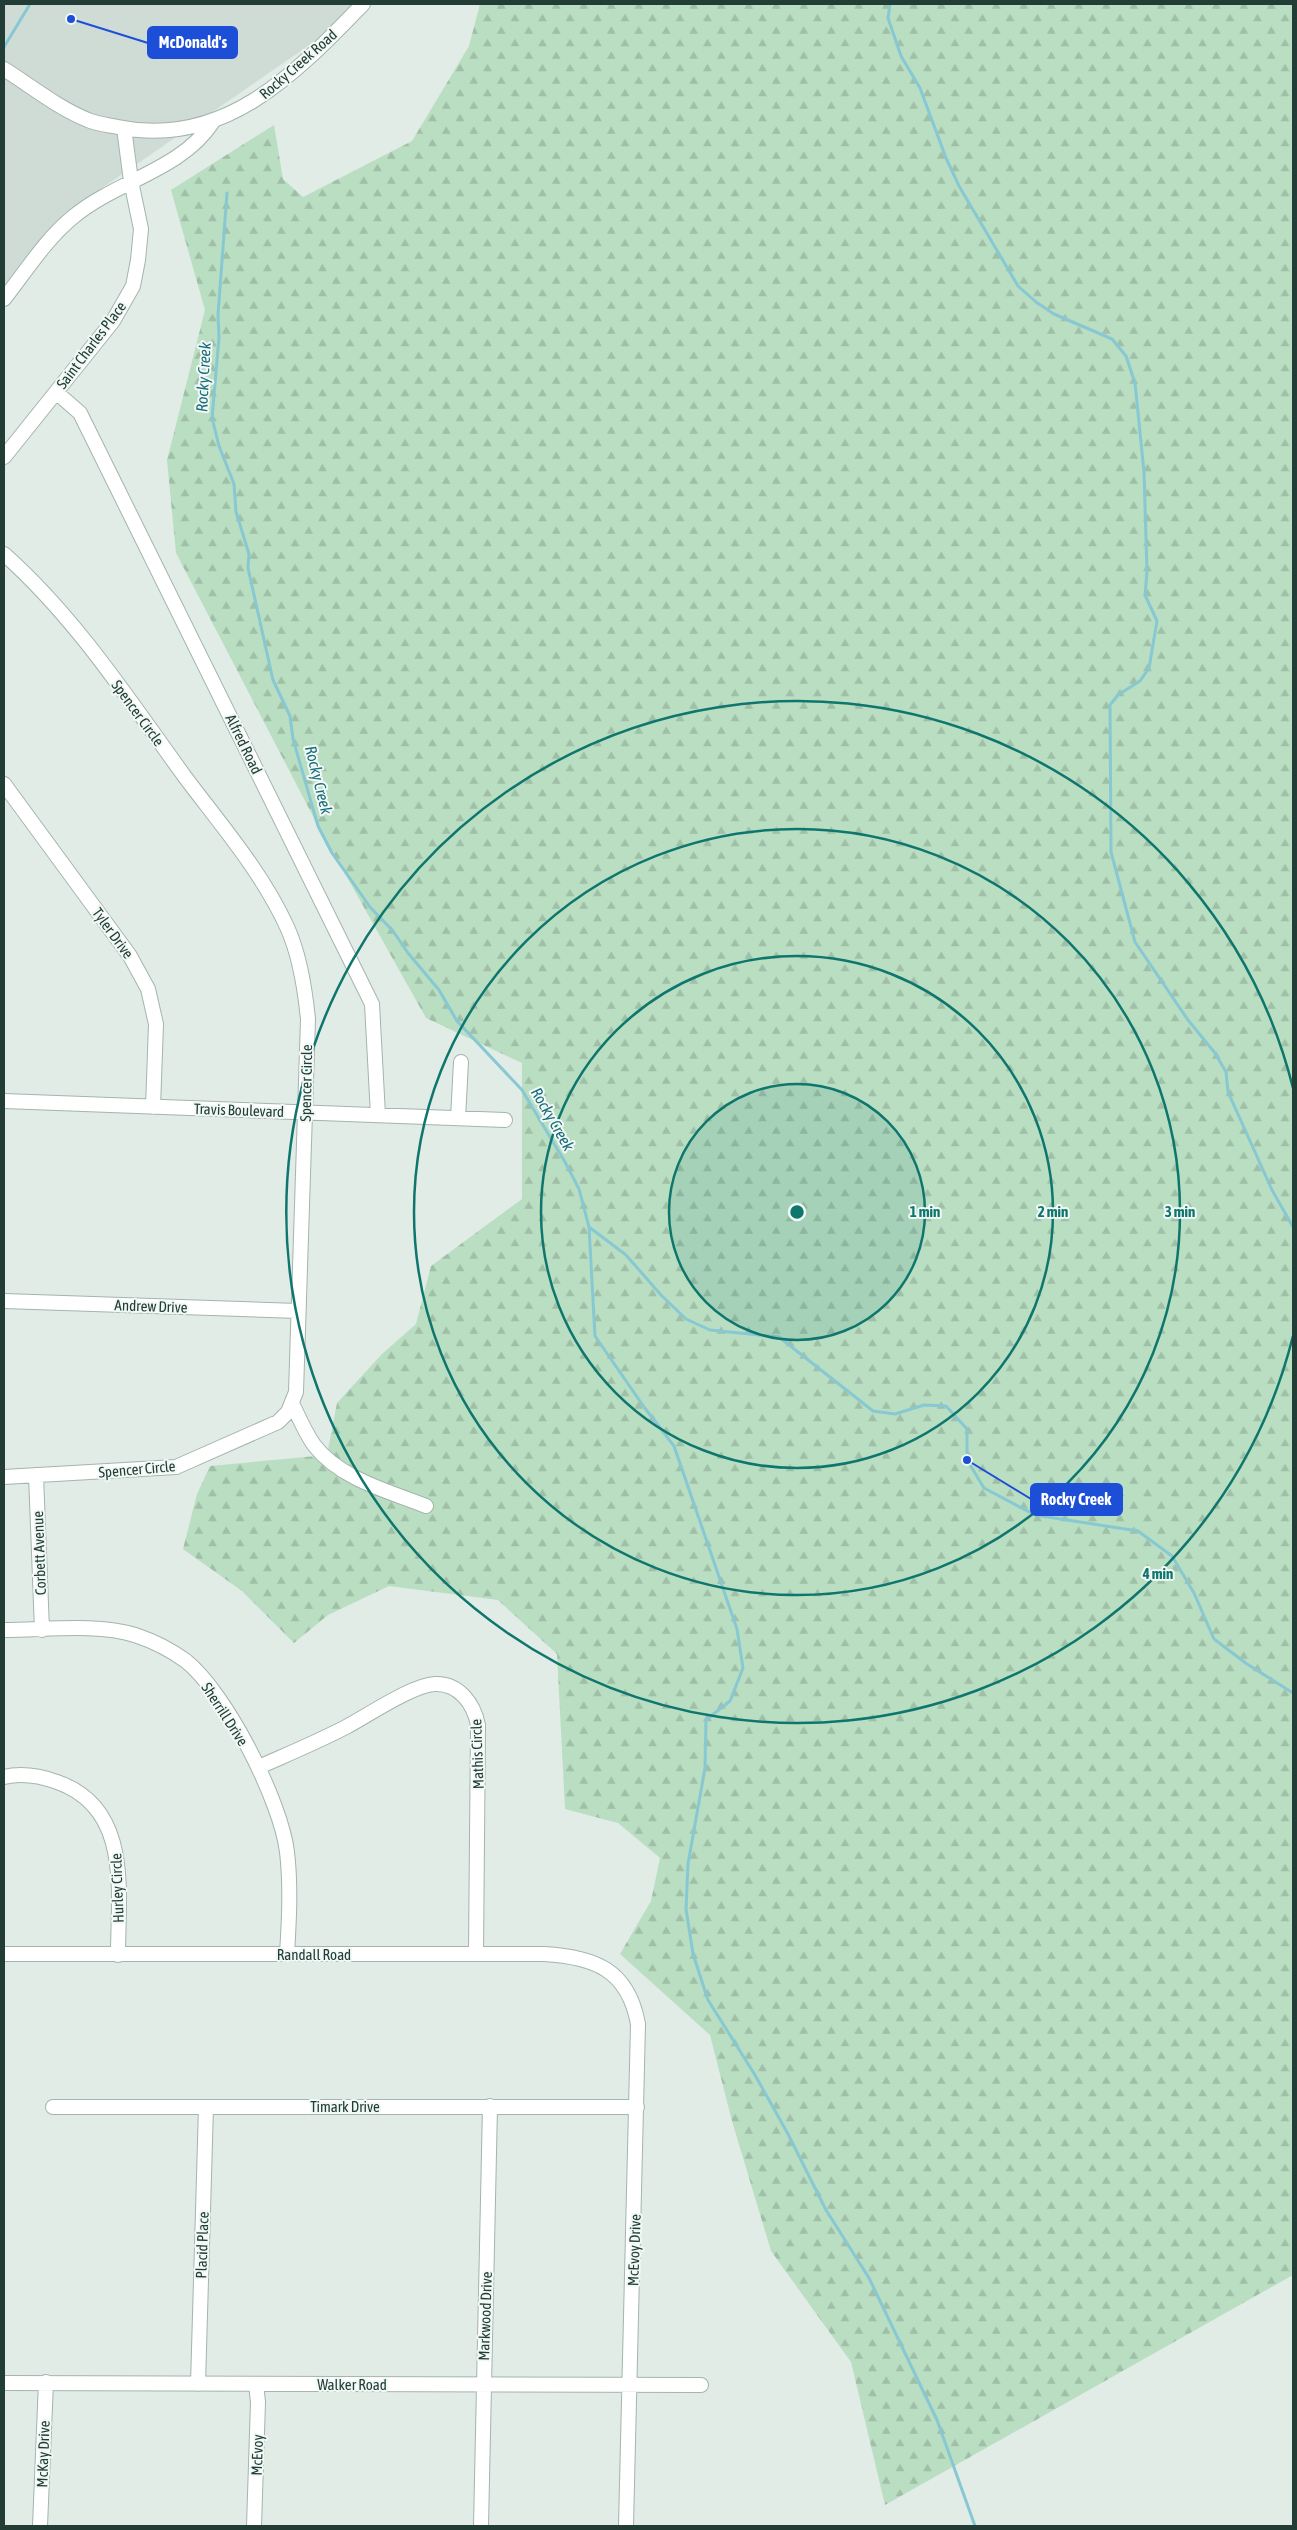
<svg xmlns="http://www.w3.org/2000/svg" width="1297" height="2530" font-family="'Asap Condensed',sans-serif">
<defs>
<pattern id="forest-firs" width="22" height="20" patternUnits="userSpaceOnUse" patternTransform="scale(1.25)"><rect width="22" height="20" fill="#b9dec2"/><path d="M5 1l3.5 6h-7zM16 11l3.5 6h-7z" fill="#9fbfa7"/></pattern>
</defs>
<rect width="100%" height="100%" fill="#e1ece7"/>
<path fill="#cfdcd6" d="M4 4H369L63 215 4 289Z"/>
<path fill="url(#forest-firs)" d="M480 4H1293V2275L885 2505 851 2362 771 2251 732 2121 710 2035 620 1954 651 1901 660 1858 618 1823 565 1809 557 1654 498 1600 389 1586 328 1615 294 1643 242 1591 183 1549 197 1494 210 1466 327 1455 337 1403 382 1354 416 1324 431 1266 522 1199V1063L426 1018 316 822 176 553 167 460 205 310 171 190 274 125 283 179 303 197 412 141 469 46Z"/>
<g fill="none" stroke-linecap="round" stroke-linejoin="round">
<path stroke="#87c8d3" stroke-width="3" d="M890 4 888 18 901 56 920 88 946 158 959 186 1018 286 1036 302 1054 314 1112 339 1126 356 1135 383 1144 472 1147 572 1145 595 1157 621 1149 668 1140 681 1118 695 1110 705 1111 852 1135 942 1188 1020 1215 1053 1226 1072 1228 1092 1272 1190 1293 1227
M4 47 30 4
M227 193 218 315 219 338 212 418 219 446 234 484 236 512 249 554 248 568 273 680 290 716 293 739 318 826 332 853 370 907 393 931 408 953 439 990 457 1021 522 1090 565 1162 579 1189 589 1227 595 1336 644 1407 674 1446 737 1629 743 1668 730 1701 706 1720 705 1768 688 1864 686 1909 693 1954 708 2000 755 2075 788 2134 826 2210 869 2278 937 2420 975 2526
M589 1227 626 1255 661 1295 686 1319 710 1330 779 1337 873 1411 895 1414 924 1405 946 1406 967 1429V1460L984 1488 1035 1515 1138 1531 1172 1556 1194 1593 1214 1639 1247 1664 1293 1693"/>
<defs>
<path id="minor" d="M4 69C31 86 58 108 88 120 97 124 108 125 118 127 224 149 296 73 363 4
M4 299C26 271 46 239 73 217 116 181 181 170 212 123
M56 392 80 413 372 1004 378 1115
M4 457 113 321 133 286 138 260 141 229 131 181 124 128
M4 554C76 618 129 700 185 777 221 825 262 872 287 927 300 955 305 989 308 1019L296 1392 288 1412 278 1422 176 1467 4 1477
M4 784 130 956 148 989 156 1024 153 1107
M4 1101 505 1120
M458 1118 461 1062
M4 1301 298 1311
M292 1403C299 1418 305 1432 314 1445 340 1479 388 1491 426 1506
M36 1475 42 1630
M4 1630C45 1630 97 1623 135 1635 153 1641 171 1650 186 1661 226 1693 281 1801 287 1852 291 1886 289 1921 287 1954
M259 1767C288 1754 317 1742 346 1727 367 1716 412 1685 435 1684 459 1683 474 1704 478 1725L476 1954
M4 1777C21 1773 40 1776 57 1782 132 1808 118 1892 118 1955
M4 1954H544C594 1957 628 1969 638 2024L626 2526
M53 2107H637
M4 2383 701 2385
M198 2384 206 2107
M40 2526 46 2382
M254 2526 258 2402 256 2384
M481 2526 490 2106"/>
</defs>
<use href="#minor" stroke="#a4b4ae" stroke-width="16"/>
<use href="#minor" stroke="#fff" stroke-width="14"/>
</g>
<circle cx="797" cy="1212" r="128" fill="#0f766e" fill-opacity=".12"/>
<g fill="none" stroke="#0f766e" stroke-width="2.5">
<circle cx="797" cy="1212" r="128"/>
<circle cx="797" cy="1212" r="256"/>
<circle cx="797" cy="1212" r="383"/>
<path d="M1293 1336A511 511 0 1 1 1293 1088"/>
</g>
<g text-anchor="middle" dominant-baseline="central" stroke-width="4" stroke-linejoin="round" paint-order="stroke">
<g font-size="15" fill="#213d35" stroke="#f1f8f5">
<text transform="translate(298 64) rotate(-41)">Rocky Creek Road</text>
<text transform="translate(91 345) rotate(-53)">Saint Charles Place</text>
<text transform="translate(138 713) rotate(54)">Spencer Circle</text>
<text transform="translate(244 744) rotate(64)">Alfred Road</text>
<text transform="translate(113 933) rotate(54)">Tyler Drive</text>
<text transform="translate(306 1083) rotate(-89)">Spencer Circle</text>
<text transform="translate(239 1110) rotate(2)">Travis Boulevard</text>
<text transform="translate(151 1306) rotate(2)">Andrew Drive</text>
<text transform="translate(137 1469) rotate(-5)">Spencer Circle</text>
<text transform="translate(39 1553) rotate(-92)">Corbett Avenue</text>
<text transform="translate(225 1714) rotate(57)">Sherrill Drive</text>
<text transform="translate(477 1754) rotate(-92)">Mathis Circle</text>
<text transform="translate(117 1888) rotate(-92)">Hurley Circle</text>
<text x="314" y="1954">Randall Road</text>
<text x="345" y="2106">Timark Drive</text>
<text transform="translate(202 2245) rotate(-88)">Placid Place</text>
<text transform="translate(634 2250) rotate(-88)">McEvoy Drive</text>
<text transform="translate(485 2316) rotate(-88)">Markwood Drive</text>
<text x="352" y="2384">Walker Road</text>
<text transform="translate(43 2454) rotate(-88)">McKay Drive</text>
<text transform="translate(257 2455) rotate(-88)">McEvoy</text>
</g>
<g font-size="16" font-style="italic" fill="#196c7b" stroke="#f1f8f5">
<text transform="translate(203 377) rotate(-87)">Rocky Creek</text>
<text transform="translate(319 780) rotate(76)">Rocky Creek</text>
<text transform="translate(553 1119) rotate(60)">Rocky Creek</text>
</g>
</g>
<circle cx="797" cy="1212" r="8" fill="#0f766e" stroke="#f1f8f5" stroke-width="2.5"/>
<g font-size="15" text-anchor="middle" font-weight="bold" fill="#0f766e" stroke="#f1f8f5" stroke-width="4" stroke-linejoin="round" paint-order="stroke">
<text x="925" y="1217">1 min</text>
<text x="1053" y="1217">2 min</text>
<text x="1180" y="1217">3 min</text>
<text x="1158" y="1579">4 min</text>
</g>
<path fill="none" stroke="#1d4ed8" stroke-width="2" d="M71 19L148 43M967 1460L1031 1499"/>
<g fill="#1d4ed8" stroke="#f1f8f5" stroke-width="2">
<circle cx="71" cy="19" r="5"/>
<circle cx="967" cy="1460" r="5"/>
</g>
<g fill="#1d4ed8" stroke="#1d4ed8" stroke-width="2">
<rect x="148" y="27" width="89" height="31" rx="5"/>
<rect x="1031" y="1484" width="91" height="31" rx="5"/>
</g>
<g font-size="16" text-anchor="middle" font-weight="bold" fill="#fff">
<text x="193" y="48">McDonald's</text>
<text x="1076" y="1505">Rocky Creek</text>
</g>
<rect width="1297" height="2530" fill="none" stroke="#213d35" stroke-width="10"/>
</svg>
